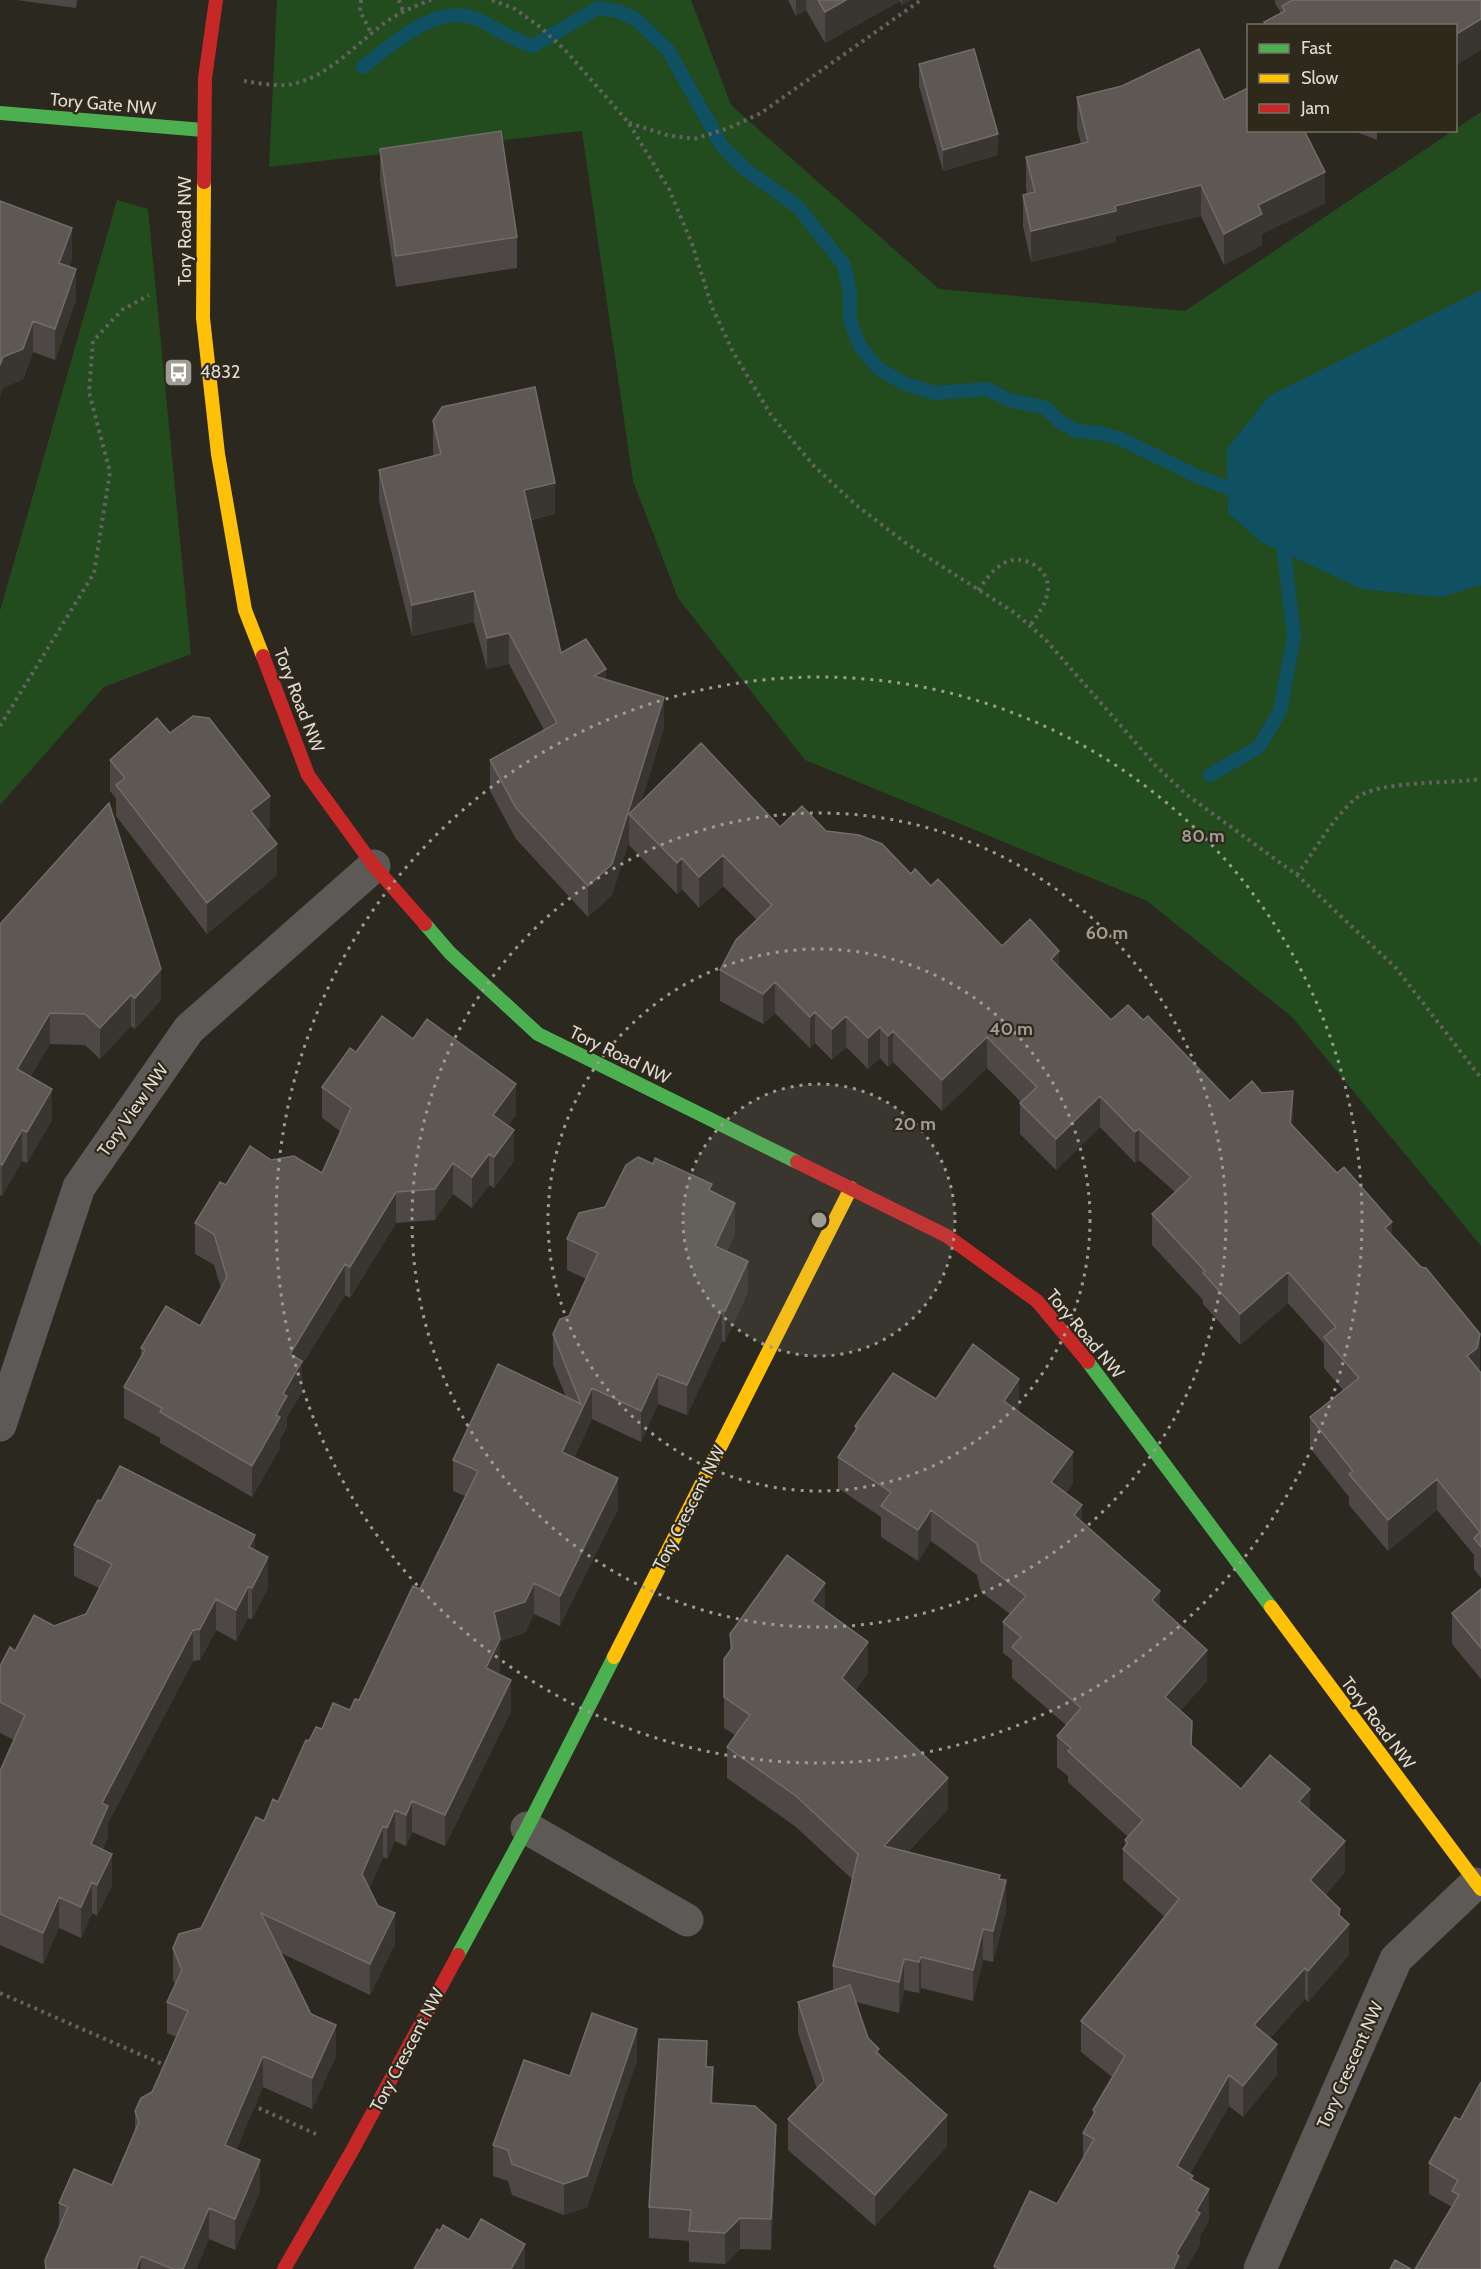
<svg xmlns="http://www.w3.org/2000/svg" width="1481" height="2269" font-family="Cabin,sans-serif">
<rect width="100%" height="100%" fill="#2b2820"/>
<path fill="#224c1e" d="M277 0H691L731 105 939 289 1185 311 1481 112V1246L1292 1017 1147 901 805 760 678 598 633 481 582 131 269 167Z
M117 200 148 209 191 654 104 687 0 805V611Z"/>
<path fill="#0f5163" d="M1481 290V585L1441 597 1362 589 1261 542 1228 513 1227 449 1269 396Z"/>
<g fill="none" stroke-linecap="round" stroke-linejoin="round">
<path stroke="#0f5163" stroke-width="14" d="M363 67C392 44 438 1 479 20 498 29 512 40 533 46L598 8 617 11 636 19 668 50 722 146 745 169 798 207 844 265 850 293V321L860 346 878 368 905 384 935 393 987 389 1009 400 1046 408 1060 422 1077 431 1099 433 1121 439 1199 477 1228 488
M1210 775 1259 747 1280 711 1294 636 1284 553"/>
<path stroke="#64625f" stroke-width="4" stroke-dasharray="3 4.5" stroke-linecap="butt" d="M361 0 360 11 372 35
M399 0 403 11
M492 0 515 9 540 27 566 51 628 122 669 189 692 244 712 307 733 352 771 415 814 466 856 505 907 544 1015 613 1045 639 1156 766 1187 795 1297 875 1396 968 1481 1078
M244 81C257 83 273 86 286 85 327 80 354 45 386 22 400 12 415 6 431 0
M629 123 667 135 694 139 729 128 761 113 921 0
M978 590C986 580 993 569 1004 563 1021 553 1049 567 1048 589 1047 603 1038 614 1030 626
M0 726 94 573 110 472 89 392 93 341 122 310 149 295
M1297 875C1315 850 1332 819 1355 799 1377 780 1450 784 1481 779
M0 1993 169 2067
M252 2105 316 2134"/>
<path stroke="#5c5957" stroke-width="33" d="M0 1425 79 1187 189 1029 374 866
M527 1828 687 1920
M1260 2269 1396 1959 1475 1884"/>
<path stroke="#4caf50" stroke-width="14" d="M0 113 203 130
M425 924 450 953 538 1034 797 1162
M1088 1362 1271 1607
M458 1955 527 1828 614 1657"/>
<path stroke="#ffc107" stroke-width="14" d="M204 182 203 318 218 454 245 610 263 656
M1271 1607 1481 1889
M614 1657 851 1188"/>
<path stroke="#c62828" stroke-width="14" d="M204 182 205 78 216 0
M263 656 308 775 374 866 425 924
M797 1162 947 1236 1037 1301 1088 1362
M284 2269 352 2151 458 1955"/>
</g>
<path fill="#4d4845" d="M16 0H77L76 8Z
M788 0H910L902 5 900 1 825 43 806 10 796 16Z
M1275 0H1481L1455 26H1264V22L1281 13 1275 3Z
M919 64 998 155 943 171 919 86Z
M1077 97 1224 100 1325 203 1262 234V245L1224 265 1201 216 1116 236V242L1031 262 1023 226V195L1027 194 1026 188V157L1081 144 1077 128Z
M1351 130H1377V140Z
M380 149 517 237V268L396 287 380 180Z
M0 201 72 259 69 267 76 300 55 360 33 352 23 379 3 388 0 396Z
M433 421 555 514 531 520 561 653 606 679 664 728 641 802 780 827 826 831 911 874 931 886 1002 946 1059 967 1111 1020 1230 1101 1262 1093 1293 1122V1126L1392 1236 1480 1365 1479 1371 1481 1373V1578L1474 1569V1555L1437 1510 1388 1551 1349 1505V1497L1310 1448V1417L1343 1390 1324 1368V1344L1288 1303 1240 1345 1203 1304V1300L1152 1245V1214L1175 1192 1139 1160 1135 1163 1100 1127 1056 1170 1020 1134V1103L1021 1102 987 1068 942 1111 893 1062 888 1067 880 1058 868 1069 846 1047 832 1060 815 1043 810 1048 775 1013 763 1024 720 1001V970L757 920 723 886 699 908 682 889 677 894 629 845V841L612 895 588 917 516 839 490 791V760L544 730 509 664 487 669 474 622 412 636 379 501V470L434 456 433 452Z
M170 733 270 827 266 830 277 875 207 934 116 816V798L110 791V760Z
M0 924 161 1000 135 1029 131 1026 100 1059 85 1045 50 1044 30 1077 52 1120 27 1163 22 1161 2 1196 0 1195Z
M356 1052 516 1115 508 1125 514 1161 494 1188 489 1185 472 1208 453 1194 435 1220 396 1223 350 1298 345 1295 302 1365V1392L287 1417V1427L280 1439V1448L252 1497 160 1443V1438L124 1418V1387L141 1356V1348L200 1326 221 1288 214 1265 195 1254V1223L226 1185 271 1160 322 1173 340 1131 322 1118V1087Z
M712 1192 735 1234 727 1251 748 1292 725 1342 722 1341 687 1415 658 1404 641 1442 592 1419 574 1458 618 1509 560 1626 534 1614 525 1633 500 1641V1670L498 1674 511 1711 445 1846 412 1832 406 1846 395 1841 387 1859 383 1857 369 1889 395 1944 370 1995 281 1953 311 2014 336 2056 312 2109 263 2087 236 2150 260 2191 235 2250 209 2239 196 2269H45V2260L59 2229V2203L112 2185 135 2133V2111L152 2092 177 2037 167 2033V2002L175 1984 173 1979V1948L201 1928 264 1821 278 1802 309 1741 322 1729 350 1710 359 1700 420 1589 465 1496 453 1491V1460L566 1397 553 1365V1334L569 1316 586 1279 567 1270V1239Z
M936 1399 1019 1410 1018 1411 1073 1483 1066 1493 1082 1522 1160 1607 1207 1681 1180 1711 1192 1746 1241 1789 1310 1810 1345 1872 1325 1895 1340 1915 1349 1955 1308 2002 1305 1999 1270 2038 1277 2075 1243 2117 1229 2106 1190 2174 1209 2220 1200 2236V2244L1186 2269H994V2266L1057 2204 1083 2159V2133L1093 2116V2110L1112 2077 1081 2052V2021L1165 1917 1123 1880V1849L1125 1847V1840L1128 1837 1068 1782V1776L1057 1767V1736L1066 1725 1012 1678V1660L1003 1653V1622L1010 1614 981 1592 977 1575 931 1541 918 1561 881 1537V1517L838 1488V1457L855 1432V1426Z
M74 1545 255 1551 268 1588 252 1619 248 1618 236 1641 216 1630 200 1660 193 1661 108 1823V1837L103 1849 112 1885 97 1916 92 1913 81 1938 59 1928 43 1964 0 1945V1771L14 1740 0 1733V1666L15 1651 54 1626 86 1614 99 1588 74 1576Z
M1481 1589V1679L1452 1644V1613Z
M825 1610 868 1673 855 1691 948 1809 908 1852 1000 1879 1006 1911 993 1962 983 1960 973 2001 921 1988 919 1993 904 1990 899 2013 856 2002 868 2038 947 2146 875 2226 788 2150V2119L817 2089 798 2033V2002L833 1990V1966L853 1880 796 1827 727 1778V1747L735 1735 724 1728V1659L730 1650V1634Z
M637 2060 587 2207 564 2215 512 2195 508 2181 493 2176V2145L570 2076Z
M707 2067 713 2103 776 2156 771 2250 740 2249 725 2264 689 2262V2241L649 2238V2207Z
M1460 2120 1481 2269 1452 2207 1429 2194V2163Z"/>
<path fill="#393530" d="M796 0H806V10L796 16Z
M846 0H900V1L825 43V12Z
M902 0H910L902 5Z
M1481 19V50L1455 66V35Z
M998 134V155L943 171V150Z
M1325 172V203L1262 234V245L1224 265V234L1258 205Z
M1201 185V216L1116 236V242L1031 262V231L1115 206Z
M72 228V259L59 294V263Z
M76 269V300L55 360V329Z
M33 321V352L23 379 3 388 0 396V365L3 357Z
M555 483V514L524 521V490Z
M474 591V622L412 636V605Z
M509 633V664L487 669V638Z
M606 669V700L594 676Z
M664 697V728L635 821 629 814V841L612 895 588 917V886Z
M270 796V827L251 842V811Z
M277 844V875L207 934V903Z
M723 855V886L699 908V877Z
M682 858V889L677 894V863Z
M1059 951V981L1051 959Z
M161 969V1000L135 1029V998Z
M775 982V1013L763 1024V994Z
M131 995V1026L100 1059V1028Z
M815 1012V1043L810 1048V1017Z
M50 1013V1044L17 1100V1069Z
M846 1016V1047L832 1060V1029Z
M880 1027V1058L868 1069V1038Z
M893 1031V1062L888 1067V1036Z
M987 1037V1068L942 1111V1080Z
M516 1084V1115L493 1146V1115Z
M52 1089V1120L27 1163V1132Z
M1293 1091V1122L1290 1154V1123Z
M1100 1096V1127L1056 1170V1139Z
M1139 1129V1160L1135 1163V1132Z
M22 1130V1161L2 1196V1165Z
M514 1130V1161L494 1188V1157Z
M489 1154V1185L472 1208V1177Z
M453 1163V1194L435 1220V1189Z
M396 1192V1223L350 1298V1267Z
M735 1203V1234L715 1277V1246Z
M1392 1222V1253L1385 1228Z
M748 1261V1292L725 1342V1311Z
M345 1264V1295L302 1365V1392L287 1417V1427L280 1439V1448L252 1497V1466L276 1415 283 1394 290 1354Z
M1288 1272V1303L1240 1345V1314Z
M722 1310V1341L687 1415V1385Z
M1480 1334V1365L1477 1379 1467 1356Z
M658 1374V1404L641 1442V1411Z
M1019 1379V1410L1004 1432V1401Z
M592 1388V1419L562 1483V1452Z
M1073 1452V1483L1051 1513V1482Z
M618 1478V1509L560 1626V1596Z
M1437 1479V1510L1388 1551V1520Z
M1082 1505V1536L1074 1515Z
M931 1510V1541L918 1561V1530Z
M255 1535V1566L249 1547Z
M268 1557V1588L252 1619V1588Z
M534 1583V1614L525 1633 500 1641V1670L486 1699V1668L494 1612Z
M825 1583V1614L812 1601Z
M248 1587V1618L236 1641V1610Z
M1160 1591V1622L1152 1600Z
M216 1599V1630L200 1660V1629Z
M193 1630V1661L108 1823V1837L91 1875V1844L102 1803Z
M868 1642V1673L842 1709V1678Z
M1207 1650V1681L1165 1728V1697Z
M511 1680V1711L445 1846V1815Z
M948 1778V1809L884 1877V1846Z
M1310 1789V1820L1299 1801Z
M412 1801V1832L406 1846V1815Z
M395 1810V1841L387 1859V1828Z
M383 1826V1857L362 1905V1874Z
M1345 1841V1872L1310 1911V1880Z
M112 1854V1885L97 1916V1885Z
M1000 1875V1904L1006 1880V1911L993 1962V1931Z
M92 1882V1913L81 1938V1907Z
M59 1897V1928L43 1964V1933Z
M1340 1909V1934L1349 1924V1955L1308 2002V1971L1339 1915Z
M395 1913V1944L370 1995V1964Z
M983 1929V1960L973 2001V1970Z
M921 1957V1988L919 1993V1962Z
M904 1959V1990L899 2013V1982Z
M1305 1968V1999L1254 2056V2025Z
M336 2025V2056L312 2109V2078Z
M637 2029V2060L587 2207 564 2215V2184Z
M1277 2044V2075L1243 2117V2086Z
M263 2056V2087L225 2176V2145Z
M713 2067V2098L711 2134V2103Z
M1229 2075V2106L1177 2197V2166Z
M947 2115V2146L875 2226V2195Z
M776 2125V2156L771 2250V2219Z
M260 2160V2191L235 2250V2219Z
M1209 2189V2220L1200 2236V2244L1186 2269H1173L1176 2254 1196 2211Z
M209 2208V2239L196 2269H183Z
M740 2218V2249L725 2264V2233Z
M525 2244V2269H511Z
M141 2256V2269H136Z"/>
<path fill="#5d5854" stroke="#716c68" stroke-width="1.5" d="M818 0H846L825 12Z
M1292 0H1481V19L1455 35V26H1266L1264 22 1285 11 1282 6Z
M974 49 998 134 943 150 919 64Z
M1199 49 1224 100 1248 88V130H1304L1325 172 1258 205 1262 214 1224 234 1201 185 1115 206 1116 211 1031 231 1023 195 1035 192 1026 157 1088 142 1077 97 1122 86Z
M501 131 517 237 396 256 380 149Z
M0 201 72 228 59 263 76 269 55 329 33 321 23 349 3 357 0 365Z
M535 387 555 483 524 490 561 653 586 639 606 669 594 676 664 697 612 864 588 886 516 808 490 760 557 723 509 633 487 638 474 591 412 605 379 470 441 454 433 421 442 407Z
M193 716 209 718 270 796 251 811 277 844 207 903 116 785 125 778 110 760 157 718 170 733Z
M701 743 780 827 802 806 826 831 859 835 882 844 911 874 915 869 931 886 938 879 1002 946 1030 919 1059 951 1051 959 1111 1020 1128 1005 1143 1020 1148 1016 1230 1101 1252 1081 1262 1093 1293 1091 1290 1123 1337 1173 1344 1167 1392 1222 1385 1228 1421 1267 1426 1268 1480 1334 1477 1348 1467 1356 1481 1373V1547L1474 1538 1480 1532 1437 1479 1388 1520 1349 1474 1353 1471 1310 1417 1359 1378 1324 1337 1336 1327 1288 1272 1240 1314 1203 1273 1205 1271 1152 1214 1191 1177 1139 1129 1135 1132 1100 1096 1056 1139 1020 1103 1037 1087 987 1037 942 1080 893 1031 888 1036 880 1027 868 1038 846 1016 832 1029 815 1012 810 1017 775 982 763 994 720 970 736 940 772 905 723 855 699 877 682 858 677 863 629 814Z
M109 803 161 969 135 998 131 995 100 1028 85 1014 50 1013 17 1069 52 1089 27 1132 22 1130 2 1165 0 1164V924Z
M382 1016 413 1039 427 1019 516 1084 493 1115 514 1130 494 1157 489 1154 472 1177 453 1163 435 1189 396 1192 350 1267 345 1264 290 1354 302 1361 283 1394 287 1396 276 1415 280 1417 252 1466 160 1412 162 1408 124 1387 145 1350 141 1348 166 1306 200 1326 227 1277 214 1234 195 1223 220 1182 226 1185 250 1146 271 1160 294 1156 322 1173 351 1108 322 1087 350 1048 356 1052Z
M638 1157 653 1164 655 1158 712 1184 709 1190 735 1203 715 1246 748 1261 725 1311 722 1310 687 1385 658 1374 641 1411 592 1388 562 1452 618 1478 560 1596 534 1583 525 1602 494 1612 500 1639 486 1668 511 1680 445 1815 412 1801 406 1815 395 1810 387 1828 383 1826 362 1874 378 1906 395 1913 370 1964 261 1913 311 2014 336 2025 312 2078 263 2056 225 2145 260 2160 235 2219 209 2208 183 2269H173L141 2256 136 2269H46L45 2260 68 2207 59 2203 74 2169 112 2185 139 2122 135 2111 141 2098 152 2092 188 2011 167 2002 182 1970 173 1948 179 1934 201 1928 256 1817 264 1821 273 1799 278 1802 306 1740 309 1741 316 1727 322 1729 333 1703 350 1710 355 1699 359 1700 413 1586 420 1589 478 1471 453 1460 498 1364 581 1404 553 1334 560 1319 569 1316 598 1253 567 1239 579 1213 605 1207 626 1165Z
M973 1344 1019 1379 1004 1401 1073 1452 1051 1482 1082 1505 1074 1515 1160 1591 1152 1600 1207 1650 1165 1697 1192 1721 1191 1745 1241 1789 1270 1755 1310 1789 1299 1801 1345 1841 1310 1880 1340 1909 1339 1915 1349 1924 1308 1971 1305 1968 1254 2025 1277 2044 1243 2086 1229 2075 1177 2166 1193 2176 1191 2179 1209 2189 1196 2211 1200 2213 1176 2254 1179 2256 1173 2269H1001L994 2266 1030 2191 1057 2204 1094 2139 1083 2133 1095 2112 1093 2110 1125 2056 1081 2021 1179 1899 1123 1849 1128 1843 1125 1840 1143 1820 1068 1751 1071 1748 1057 1736 1081 1708 1012 1647 1021 1637 1003 1622 1026 1596 981 1561 977 1544 931 1510 918 1530 881 1506 891 1492 838 1457 858 1427 855 1426 893 1373 936 1399Z
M120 1466 255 1535 249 1547 268 1557 252 1588 248 1587 236 1610 216 1599 200 1629 193 1630 102 1803 108 1806 91 1844 112 1854 97 1885 92 1882 81 1907 59 1897 43 1933 0 1914V1771L25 1715 0 1702V1666L10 1647 15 1651 34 1615 54 1626 86 1614 112 1564 74 1545 98 1500 101 1501Z
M787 1555 825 1583 812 1601 868 1642 842 1678 948 1778 884 1846 1000 1875 999 1879 1006 1880 993 1931 983 1929 973 1970 921 1957 919 1962 904 1959 899 1982 833 1966 858 1854 796 1796 727 1747 750 1715 724 1697V1659L732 1648 730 1634Z
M1481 1589V1648L1452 1613Z
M850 1985 868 2038 879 2049 876 2052 947 2115 875 2195 788 2119 824 2081 798 2002Z
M592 2013 637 2029 587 2176 564 2184 512 2164 508 2150 493 2145 524 2060 570 2076Z
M659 2039 707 2041 706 2067H713L711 2103 755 2106 776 2125 771 2219 740 2218 725 2233 689 2231 691 2210 649 2207Z
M1481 2082V2269H1415L1459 2195 1452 2191 1458 2180 1429 2163 1455 2117 1460 2120Z
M481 2219 525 2244 511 2269H414L437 2229 440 2231 443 2225 469 2240Z
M1395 2260 1411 2269H1390Z"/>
<circle cx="819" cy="1220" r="136" fill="#9f9c94" fill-opacity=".12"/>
<g fill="none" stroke="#9f9c94" stroke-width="3" stroke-dasharray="3 6">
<circle cx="819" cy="1220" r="136"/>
<circle cx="819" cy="1220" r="271"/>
<circle cx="819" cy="1220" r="407"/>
<circle cx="819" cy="1220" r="543"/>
</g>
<defs>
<symbol id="bus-square" viewBox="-11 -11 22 22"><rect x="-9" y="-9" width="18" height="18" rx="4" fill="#9f9c94" stroke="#2f291c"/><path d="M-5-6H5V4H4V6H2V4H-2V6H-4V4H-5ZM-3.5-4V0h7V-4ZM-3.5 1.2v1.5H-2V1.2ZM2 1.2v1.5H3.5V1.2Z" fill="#fff"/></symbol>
</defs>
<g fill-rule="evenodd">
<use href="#bus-square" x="162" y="356" width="33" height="33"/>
</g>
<g text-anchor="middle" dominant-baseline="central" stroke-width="4.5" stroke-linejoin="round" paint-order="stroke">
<g font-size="18" fill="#dedbd3" stroke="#2f291c">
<text transform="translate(103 104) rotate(5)">Tory Gate NW</text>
<text transform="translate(185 231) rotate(-90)">Tory Road NW</text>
<text transform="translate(299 700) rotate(69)">Tory Road NW</text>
<text transform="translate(620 1055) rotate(26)">Tory Road NW</text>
<text transform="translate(133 1110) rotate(-55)">Tory View NW</text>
<text transform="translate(1085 1334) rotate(50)">Tory Road NW</text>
<text transform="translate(689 1508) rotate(-63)">Tory Crescent NW</text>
<text transform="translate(1378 1723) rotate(53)">Tory Road NW</text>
<text transform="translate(407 2050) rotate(-62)">Tory Crescent NW</text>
<text transform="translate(1350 2065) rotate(-66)">Tory Crescent NW</text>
</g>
<g font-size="18" fill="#dedbd3" stroke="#2f291c" text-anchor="start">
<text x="200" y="372">4832</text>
</g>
</g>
<circle cx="819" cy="1220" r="9" fill="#9f9c94" stroke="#2f291c" stroke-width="3"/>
<g font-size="18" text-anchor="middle" font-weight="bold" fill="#9f9c94" stroke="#2f291c" stroke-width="4.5" stroke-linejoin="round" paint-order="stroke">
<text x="1203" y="842">80 m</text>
<text x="1107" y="939">60 m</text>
<text x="1011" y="1035">40 m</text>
<text x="915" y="1130">20 m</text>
</g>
<rect x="1247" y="24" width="210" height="108" fill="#2f291c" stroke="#757065" stroke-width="1.5"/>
<rect x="1259" y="44" width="30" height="9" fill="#4caf50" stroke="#757065" stroke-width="1.5"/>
<text x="1301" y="54" font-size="18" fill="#dedbd3">Fast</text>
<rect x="1259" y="74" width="30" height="9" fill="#ffc107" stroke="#757065" stroke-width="1.5"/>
<text x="1301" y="84" font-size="18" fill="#dedbd3">Slow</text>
<rect x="1259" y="104" width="30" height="9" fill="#c62828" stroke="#757065" stroke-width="1.5"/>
<text x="1301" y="114" font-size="18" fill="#dedbd3">Jam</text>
</svg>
